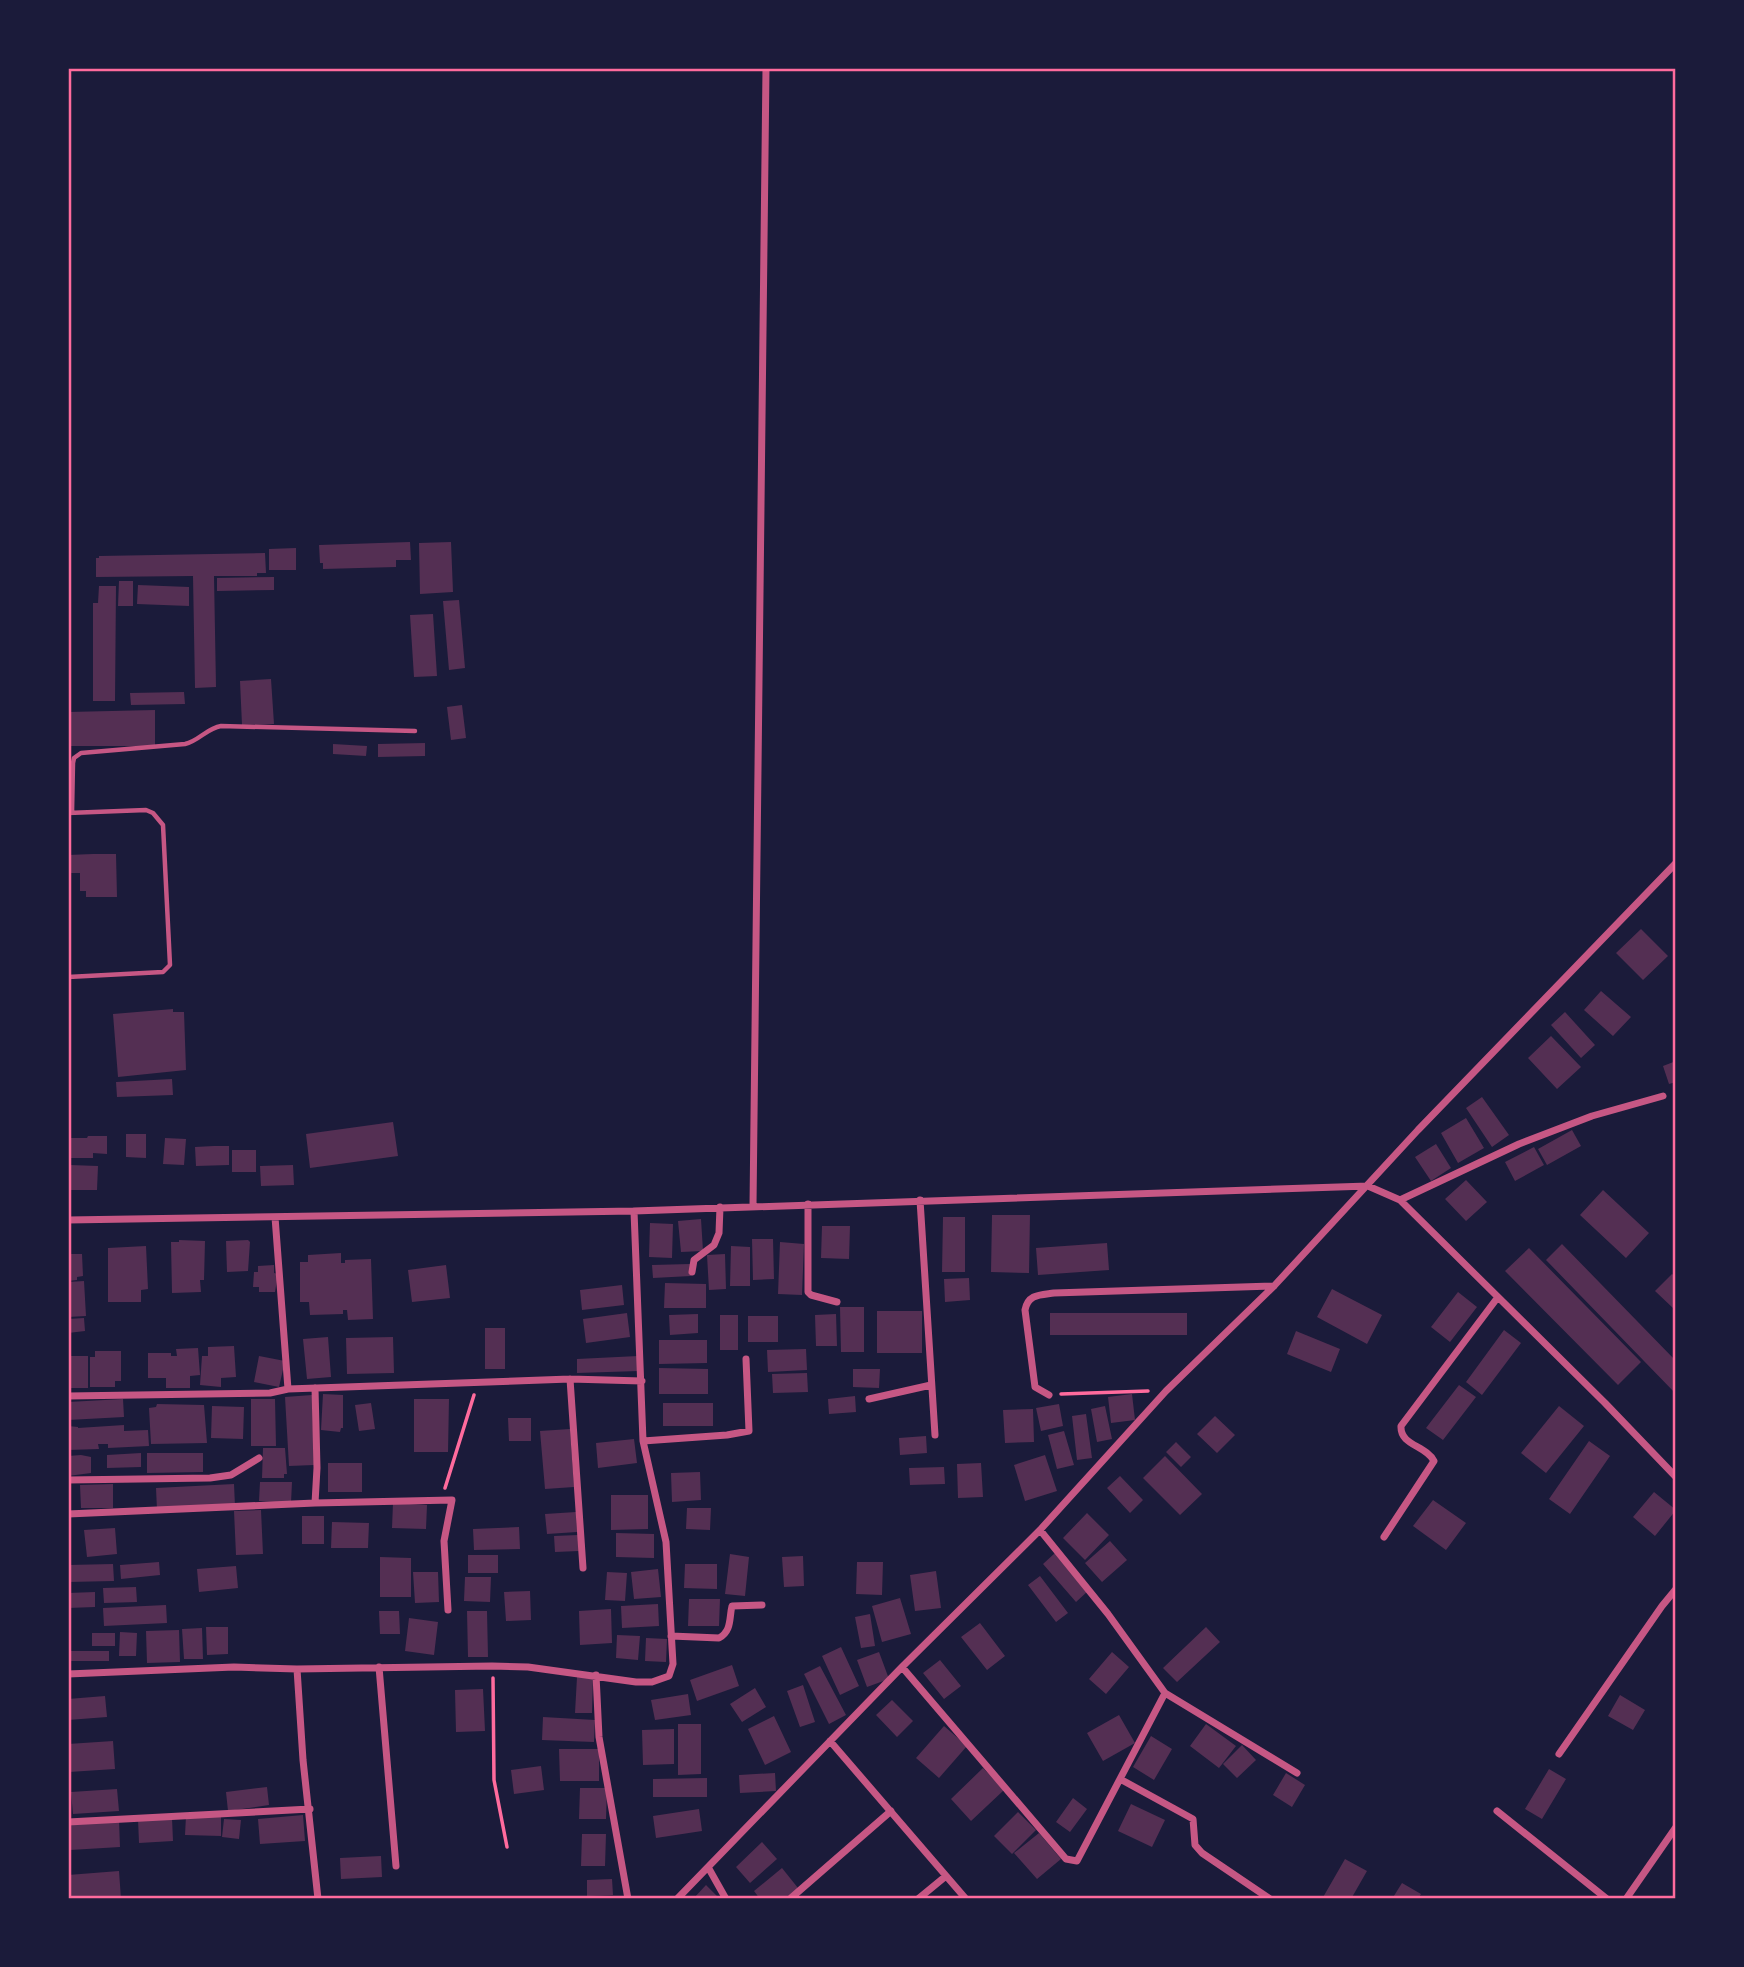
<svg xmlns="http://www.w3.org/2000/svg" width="1744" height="1967" font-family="'Nunito Sans',sans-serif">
<rect width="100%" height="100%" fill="#1b1b3a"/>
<path fill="#542f53" d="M410 542 411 560H396V567L323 569V563H320L319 545Z
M451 542 453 592 420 594 419 543Z
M296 548V570H269V549Z
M265 553 266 573H257V576H214L216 687 195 688 193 576 96 577V558H99V556Z
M274 577V590L217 591V578Z
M119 581H133V606H118Z
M138 585 189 587V606L137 604Z
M99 586H116L115 701H93V603H98Z
M459 600 465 668 449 670 443 601Z
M433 614 437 676 414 677 410 615Z
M271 679 274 724 242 725 240 681Z
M184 692 185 704 131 705 130 693Z
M462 705 466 738 451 740 447 707Z
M155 710V746H68V712Z
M425 743V756L378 757V744Z
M333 744 367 746 366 756 333 754Z
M93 854H116L117 897H86V891H80V873H68V855Z
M1641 929 1668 956 1643 980 1616 953Z
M1601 991 1631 1017 1613 1036 1584 1010Z
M173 1009V1012H184L186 1070 118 1077 113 1014Z
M1565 1012 1595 1045 1581 1058 1551 1025Z
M1551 1036 1581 1067 1557 1089 1528 1058Z
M1676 1061V1082L1669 1084 1663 1066Z
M172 1079 173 1095 117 1097 116 1082Z
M1482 1097 1509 1135 1492 1147 1466 1108Z
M1466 1118 1484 1148 1458 1163 1441 1133Z
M393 1122 398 1156 310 1168 306 1134Z
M1572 1130 1581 1146 1547 1165 1538 1149Z
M126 1134H146V1158L126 1157Z
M88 1136H107V1154L93 1153V1158H68V1138H87Z
M165 1138 186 1139 184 1165 163 1164Z
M1436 1144 1451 1168 1431 1181 1415 1157Z
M214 1146H229V1165L196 1166 195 1147Z
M1534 1147 1544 1165 1515 1181 1505 1162Z
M232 1150H256V1172H232Z
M70 1165 98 1166 97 1190H69Z
M293 1165 294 1185 261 1186 260 1166Z
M1466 1180 1487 1202 1466 1221 1445 1199Z
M1603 1190 1649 1233 1626 1258 1580 1215Z
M992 1215H1030L1029 1273 991 1272Z
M943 1217H965V1272H942Z
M701 1219 703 1251 681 1252 678 1221Z
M650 1223 673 1224 672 1258 649 1257Z
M822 1226H850L849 1259 821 1258Z
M752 1239H773L774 1279 753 1280Z
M179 1240 205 1241 204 1280H200L201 1292 172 1293 171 1242H179Z
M248 1240 250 1242 248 1271 227 1272 226 1241Z
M780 1242 804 1244 802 1295 778 1294Z
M1107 1243 1109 1270 1038 1275 1036 1248Z
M1562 1244 1676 1361V1394L1546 1260Z
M146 1246 148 1289 141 1290V1302H108V1248Z
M731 1246 750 1247V1286H730Z
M1529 1248 1641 1362 1618 1385 1505 1271Z
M341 1253V1263H345V1260L371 1259 373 1319 348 1320 347 1310H343V1314L310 1315 309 1302H300V1262H308V1255Z
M68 1254H82L83 1276 77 1277V1280L68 1281Z
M725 1254 726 1289 709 1290 707 1255Z
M690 1264 691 1276 653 1278 652 1265Z
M274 1265V1273L278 1274 275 1292H259V1287H253L254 1272H258V1266Z
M446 1265 450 1298 412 1302 408 1270Z
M1672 1274 1676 1277V1307L1674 1309 1655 1291Z
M969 1278 970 1300 945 1302 944 1279Z
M84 1281 86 1316 68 1317V1282Z
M665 1283 706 1284V1308H664Z
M622 1285 624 1305 582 1310 580 1290Z
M1332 1289 1382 1315 1367 1344 1317 1317Z
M1458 1292 1477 1307 1450 1342 1431 1327Z
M840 1307H864V1352H841Z
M877 1311H922V1353H877Z
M627 1313 630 1337 586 1343 583 1319Z
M1050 1313H1187V1335H1050Z
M698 1314V1333L670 1335 669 1315Z
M836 1314 837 1346H816L815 1315Z
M720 1315H738V1350H720Z
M748 1316H778V1342H748Z
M84 1318 85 1331 68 1333V1319Z
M485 1328H505V1369H485Z
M1504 1330 1521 1343 1482 1395 1466 1382Z
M1296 1331 1340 1349 1331 1372 1287 1354Z
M328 1337 331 1377 307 1379 303 1339Z
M393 1337 394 1373 347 1374 346 1338Z
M659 1340H707V1363L659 1364Z
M234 1346 236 1377 221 1378V1387L200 1385 202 1356H208V1347Z
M198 1348 200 1375 190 1376V1388H166V1378H148V1353H171V1356H177L176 1349Z
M806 1349 807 1370 768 1372 767 1350Z
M95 1351H121V1381H115V1387H90V1357H95Z
M68 1356H88V1388H68Z
M259 1356 285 1361 279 1387 254 1382Z
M638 1356 639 1371 577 1373V1359Z
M659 1368 708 1369V1394H659Z
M853 1369H880L879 1388 853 1387Z
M807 1373 808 1392 773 1393 772 1374Z
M1459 1385 1476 1397 1443 1440 1426 1428Z
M323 1394 343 1395V1428H341L340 1432 321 1430Z
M1132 1394 1135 1420 1111 1423 1108 1397Z
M312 1395 314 1465 289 1466 285 1397Z
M855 1396 856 1412 829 1414 828 1399Z
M123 1399 124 1417 68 1420V1402Z
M251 1399H275L276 1446H251Z
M414 1399H449L448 1452H414Z
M371 1403 375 1429 359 1431 355 1405Z
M663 1403H713V1426H663Z
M157 1404 204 1405 207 1443 151 1444 149 1408 156 1407Z
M1059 1404 1063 1426 1041 1431 1036 1408Z
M212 1406 244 1407 243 1439 211 1438Z
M1105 1406 1112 1439 1097 1442 1091 1409Z
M1559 1406 1584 1426 1546 1473 1521 1453Z
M1033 1409 1034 1442 1005 1443 1003 1410Z
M1086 1414 1092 1458 1077 1460 1072 1416Z
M1215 1416 1235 1435 1217 1453 1197 1434Z
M508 1418H531V1441H509Z
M124 1425V1431L148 1430 149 1446 108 1448V1444H98L99 1449 68 1450V1426L78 1427V1428Z
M570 1429 574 1487 545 1489 540 1431Z
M1064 1431 1074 1465 1057 1469 1048 1435Z
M926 1436 927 1453 900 1455 899 1438Z
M634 1439 637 1463 598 1468 596 1443Z
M1589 1441 1610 1456 1570 1514 1549 1499Z
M1176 1442 1191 1457 1181 1467 1166 1452Z
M263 1448H285L287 1474H284V1478H262Z
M141 1453V1467L107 1468V1455Z
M147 1453H203V1472L147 1473Z
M81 1455 91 1457V1473L68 1476V1456Z
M1045 1455 1057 1491 1025 1501 1014 1465Z
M1165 1456 1202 1494 1180 1515 1143 1478Z
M328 1463H362V1492H328Z
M981 1463 983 1497 958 1498 957 1464Z
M944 1467 945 1484 910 1485 909 1468Z
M700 1472 701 1500 672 1502 671 1473Z
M1120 1476 1143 1500 1130 1513 1107 1488Z
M260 1482H292L291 1503 259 1501Z
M113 1484V1508H81L80 1485Z
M234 1484 235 1506 157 1510 156 1488Z
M1654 1492 1676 1510 1655 1536 1633 1517Z
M611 1495H648V1529L611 1530Z
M1433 1500 1466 1523 1446 1550 1413 1526Z
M393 1503 427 1505 426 1529 392 1528Z
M687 1508H711L710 1530 686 1529Z
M261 1510 263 1554 236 1555 234 1511Z
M576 1512 577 1532 547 1534 545 1514Z
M1087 1513 1109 1535 1085 1560 1063 1538Z
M302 1516H324V1544H302Z
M332 1522 369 1523 368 1548H331Z
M519 1527 520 1549 474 1550 473 1529Z
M115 1528 117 1554 87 1557 84 1530Z
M616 1533 654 1534V1558L616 1557Z
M578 1535 579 1551 555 1552 554 1536Z
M1110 1541 1127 1560 1102 1582 1085 1563Z
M1055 1553 1088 1591 1076 1602 1043 1564Z
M730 1554 749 1557 745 1596 725 1594Z
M468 1555H498V1573H468Z
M803 1556 804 1586 784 1587 782 1557Z
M380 1557 411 1558V1597H380Z
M159 1562 160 1575 121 1579 120 1565Z
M857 1562H883L882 1595 856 1594Z
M113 1564 114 1581 68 1582V1565Z
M685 1564H717V1589L684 1588Z
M236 1566 238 1588 199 1592 197 1569Z
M658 1569 661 1597 634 1599 631 1572Z
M936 1571 941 1608 915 1611 910 1575Z
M413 1572H438L439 1602 415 1603Z
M607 1572 627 1573 625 1601 605 1600Z
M1040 1576 1068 1613 1056 1622 1028 1585Z
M465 1577H491L490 1602 464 1601Z
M136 1587 137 1602 104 1603 103 1588Z
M530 1591 531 1620 506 1621 504 1592Z
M95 1592V1607L68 1608V1593Z
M900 1598 911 1634 882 1642 872 1606Z
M689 1599H720L719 1626H688Z
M658 1604 659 1626 622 1628 621 1606Z
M166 1605 167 1623 104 1626 103 1608Z
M611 1609 612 1643 580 1645 579 1611Z
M379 1611H399L400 1634H380Z
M467 1611H487L488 1657H468Z
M870 1614 875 1646 861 1648 855 1617Z
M409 1618 438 1622 434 1655 405 1651Z
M980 1623 1005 1656 987 1670 961 1637Z
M206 1627H228V1654L207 1655Z
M1206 1627 1220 1642 1177 1682 1163 1668Z
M202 1628 203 1659H184L182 1629Z
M179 1630 180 1662 147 1663 146 1631Z
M120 1632 137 1633 136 1656H119Z
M92 1633H115V1646H92Z
M617 1635 640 1636 638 1660 616 1658Z
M646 1638 667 1639 666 1662 645 1661Z
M841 1647 859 1686 840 1695 822 1656Z
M68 1651H109V1661H68Z
M879 1652 889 1679 867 1687 857 1660Z
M1112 1652 1129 1667 1106 1694 1089 1679Z
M940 1660 961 1686 944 1699 923 1673Z
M732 1665 739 1686 697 1701 690 1680Z
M820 1666 846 1715 829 1724 804 1674Z
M577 1677 593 1678 592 1713H575Z
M803 1685 815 1722 800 1727 787 1691Z
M755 1688 766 1707 742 1722 730 1704Z
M483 1689 485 1731 456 1732 455 1690Z
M688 1694 691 1715 655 1720 651 1700Z
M1620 1695 1645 1710 1633 1730 1608 1716Z
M105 1696 107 1717 68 1720V1699Z
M892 1700 913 1721 897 1737 876 1715Z
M1119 1715 1135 1743 1103 1761 1087 1733Z
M774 1716 791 1752 765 1765 748 1729Z
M543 1717 595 1720 594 1742 542 1740Z
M678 1724H701V1774L678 1775Z
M1206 1724 1236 1746 1219 1768 1190 1746Z
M944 1726 967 1746 939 1778 916 1758Z
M674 1729V1764L643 1765 642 1730Z
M1151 1736 1172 1749 1154 1780 1133 1767Z
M113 1741 115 1769 69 1772 68 1744Z
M1242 1745 1256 1760 1237 1778 1223 1764Z
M559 1749H599V1781H560Z
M541 1766 544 1790 514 1794 511 1770Z
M983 1768 1004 1790 971 1821 951 1799Z
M1549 1769 1566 1779 1542 1819 1525 1809Z
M775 1773 776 1791 740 1793 739 1775Z
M1286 1773 1305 1785 1292 1807 1273 1795Z
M707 1778V1797H653V1779Z
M267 1787 269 1805 228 1811 226 1792Z
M580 1788H607L606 1819H579Z
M117 1789 119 1811 73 1814 71 1792Z
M1073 1798 1087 1809 1070 1832 1056 1822Z
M1131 1804 1165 1820 1152 1847 1118 1831Z
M699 1809 702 1831 656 1838 653 1816Z
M1018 1812 1036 1830 1012 1854 994 1836Z
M303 1815 305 1841 260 1844 258 1819Z
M186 1816H221V1836L185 1835Z
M172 1818 173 1841 139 1843 138 1819Z
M224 1819 241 1820 239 1839 222 1837Z
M119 1820 120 1847 70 1850 68 1823Z
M1039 1833 1061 1859 1037 1879 1014 1853Z
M582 1834H606L605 1866H581Z
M762 1842 777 1859 750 1883 736 1867Z
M381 1856 382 1877 341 1879 340 1858Z
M1345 1859 1367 1871 1351 1899H1322Z
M782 1868 798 1888 785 1899H760L754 1891Z
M119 1871 121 1899H68V1875Z
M612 1879 613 1895 587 1896V1880Z
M1402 1883 1421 1894 1418 1899H1392Z
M706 1885 720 1899H693Z"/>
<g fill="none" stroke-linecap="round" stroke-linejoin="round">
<path stroke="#ff6b9d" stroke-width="3.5" d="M1061 1394 1148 1391
M445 1488 474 1395
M493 1678 494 1780 507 1847"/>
<path stroke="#c65784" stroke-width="4.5" d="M68 813 146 810 153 813 163 825 170 965 163 972 68 977
M72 813 73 763 74 758 81 753 185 744C199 741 207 728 221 726L415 731"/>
<path stroke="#c65784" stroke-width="7" d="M920 1200 935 1435
M1400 1200 1519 1144 1592 1116 1663 1096
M808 1204V1292L811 1295 837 1302
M753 1206 766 68
M275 1217 288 1389 570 1379 642 1381
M68 1220 634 1211 1368 1186 1400 1200 1605 1403 1676 1477
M692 1272 694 1260 714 1245 719 1233 720 1207
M570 1379 583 1568
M315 1388 317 1468 315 1503
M1049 1395 1035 1387 1025 1310C1028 1294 1040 1295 1054 1293L1274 1286
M68 1396 270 1393 288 1389
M869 1399 931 1385
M643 1441 727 1435 749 1431 746 1359
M68 1480 210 1478 231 1475 259 1458
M68 1514 315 1503 452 1500 444 1541 448 1610
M1040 1530 1108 1614 1165 1693 1297 1773
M1384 1537 1434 1461C1426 1445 1400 1446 1401 1426L1498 1297
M671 1636 719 1638C732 1631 729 1618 732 1606L762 1605
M379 1667 396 1866
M902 1667 1066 1859 1077 1861 1165 1693
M297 1669 303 1760 318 1899
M68 1674 234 1667 297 1669 492 1666 528 1667 636 1682H652L669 1676 673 1664 666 1542 643 1441 634 1211
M596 1675 599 1737 628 1899
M830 1741 966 1899
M1559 1754 1662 1606 1676 1589
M1120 1779 1193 1819 1195 1845 1202 1853 1270 1899
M1497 1811 1607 1899
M68 1822 310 1809
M708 1867 726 1899
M791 1898 891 1811
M677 1899 902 1667 1040 1530 1166 1391 1274 1286 1418 1130 1676 863
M918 1899 946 1876
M1626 1899 1676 1827"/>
</g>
<rect width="1744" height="1967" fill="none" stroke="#1b1b3a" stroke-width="140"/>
<rect x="70" y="70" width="1604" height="1827" fill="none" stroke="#ff6b9d" stroke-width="2.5"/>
</svg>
